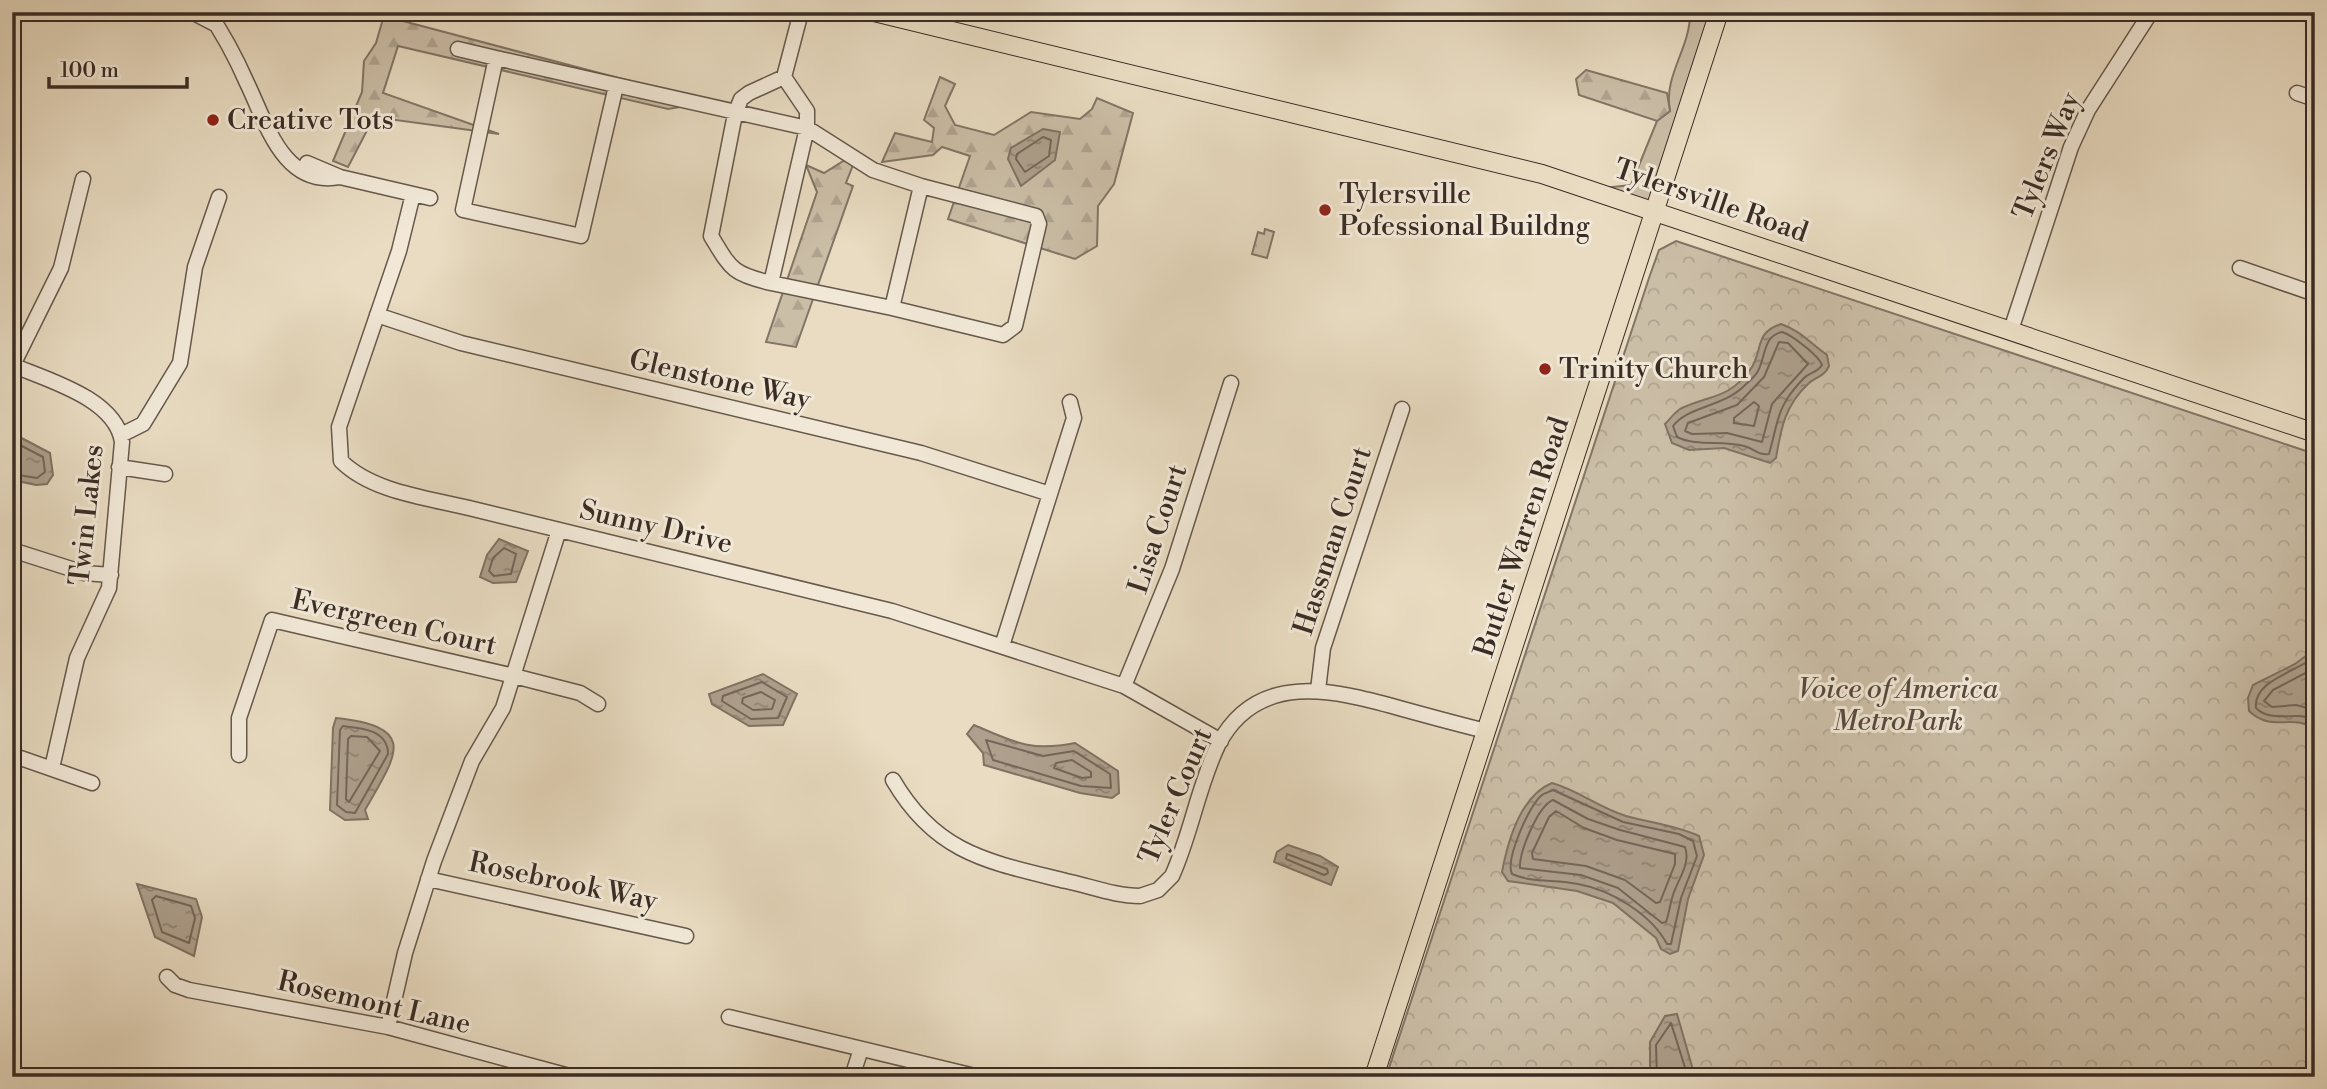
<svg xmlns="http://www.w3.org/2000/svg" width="2327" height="1089" font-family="'Libre Bodoni',serif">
<defs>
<pattern id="forest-firs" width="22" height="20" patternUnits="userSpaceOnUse" patternTransform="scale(1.75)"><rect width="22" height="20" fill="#cbbea7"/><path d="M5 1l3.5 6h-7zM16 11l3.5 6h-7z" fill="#afa390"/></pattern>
<pattern id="park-crowns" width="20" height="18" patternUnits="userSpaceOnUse" patternTransform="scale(1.75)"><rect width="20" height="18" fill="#cbbea7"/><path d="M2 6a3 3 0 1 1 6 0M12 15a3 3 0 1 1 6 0" fill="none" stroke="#afa390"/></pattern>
<pattern id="water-ripples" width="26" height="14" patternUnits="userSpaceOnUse" patternTransform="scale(1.75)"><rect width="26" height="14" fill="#aea08d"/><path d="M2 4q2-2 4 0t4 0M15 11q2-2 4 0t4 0" fill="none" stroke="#8f8373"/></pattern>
</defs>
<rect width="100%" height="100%" fill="#e9dcc2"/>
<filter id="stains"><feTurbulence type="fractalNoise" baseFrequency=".00286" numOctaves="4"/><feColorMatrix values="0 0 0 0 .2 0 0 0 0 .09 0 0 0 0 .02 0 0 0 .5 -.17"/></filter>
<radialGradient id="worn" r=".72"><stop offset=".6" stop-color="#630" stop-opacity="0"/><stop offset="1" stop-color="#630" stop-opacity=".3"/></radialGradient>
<path fill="#cbbea7" stroke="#827566" stroke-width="2" d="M1690 12H1719L1654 210 1594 189 1631 185 1657 121 1670 111C1663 75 1691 48 1690 12Z"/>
<path fill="url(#forest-firs)" stroke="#827566" stroke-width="2" d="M385 12H401L399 20 671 92 686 106 668 109 398 46 383 93 499 134 374 117 348 167 333 161 362 92 364 61 376 43Z
M1586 70 1667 93 1670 111 1657 121 1579 95 1576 79Z
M940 77 955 84 945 106 955 125 994 135 1031 112 1080 119 1092 109 1097 98 1133 113 1114 184 1098 206 1097 246 1075 259 948 219 970 156 942 147 933 155 882 162 895 133 932 142 934 128 924 120Z
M845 160 853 165 846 183 853 186 796 347 766 342 817 192 806 165 824 173Z"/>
<path fill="url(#park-crowns)" stroke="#827566" stroke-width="2" d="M1265 229 1274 232 1267 258 1252 254 1258 232 1264 234Z
M1676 241 2315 454V1077H1386L1649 278 1659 250Z"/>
<path fill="url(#water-ripples)" stroke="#807263" stroke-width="2" d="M1043 129 1060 132 1055 160 1021 186 1008 159 1011 148Z
M1781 324C1800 330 1811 344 1827 355L1829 366C1824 377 1817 376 1809 383 1785 405 1781 428 1776 458L1770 463 1724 448 1689 450 1672 443 1665 424C1670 419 1675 412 1680 409 1708 395 1728 400 1750 370 1764 351 1753 333 1781 324Z
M12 433 50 453 53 475 47 484 36 485 12 480Z
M499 539 528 551 516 582 493 583 480 577 487 555Z
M2315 649V729C2293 713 2272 733 2249 711L2248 698 2253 685 2295 664Z
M763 674 797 694 783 725 749 726 712 704 709 694Z
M336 718C420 727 396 755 365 810L368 819 345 820 330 810 333 728Z
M974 725C1014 742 1030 752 1075 743L1118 771 1119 793 1112 798 1080 793 984 765 983 753 967 734Z
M1552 783C1578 790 1599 808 1626 816 1651 823 1675 825 1699 836L1704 855 1688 899 1678 951 1670 954 1661 949 1656 938 1613 903 1577 891 1508 881 1502 872C1508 840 1520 796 1552 783Z
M1288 845 1320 856 1338 867 1331 885 1274 862 1277 852Z
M137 884 196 899 202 917 194 956 155 937Z
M1677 1014 1695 1077H1650V1042L1665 1016Z"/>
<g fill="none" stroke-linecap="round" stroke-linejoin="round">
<path stroke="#746659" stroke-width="2" d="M1043 137 1051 140 1049 156 1025 172 1016 159 1017 154Z
M1782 332C1792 335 1819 356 1822 365 1817 373 1810 372 1804 378 1776 407 1779 419 1769 454 1758 456 1754 448 1744 446 1721 440 1697 447 1677 437L1673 426C1689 406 1722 407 1743 387 1748 382 1755 377 1758 371 1766 356 1763 336 1782 332Z
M1779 342 1788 343 1808 364 1772 404 1762 442 1727 433 1692 434 1685 431 1688 423 1737 405 1764 377Z
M1754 402 1759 406 1754 426 1734 423V418Z
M12 441 43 457 45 472 37 478 12 474
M504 548 516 554 511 574 494 576 489 571 493 558Z
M2315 657C2295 672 2253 681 2256 708 2272 724 2296 710 2315 720
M2315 668 2273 690 2264 701 2272 707 2296 705 2315 710
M762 682 787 697 778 718 751 719 722 701 723 696Z
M761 692 775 700 772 709 753 710 742 703 743 698Z
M343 726C362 728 388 730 388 754L355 813 346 812 337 805 340 730Z
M351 736 367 737 380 751 349 802 346 799 348 739Z
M986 740 1043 756 1074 751 1110 774 1111 788 1081 786 993 760Z
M1072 760 1091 772V777L1082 778 1054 768 1056 763Z
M1553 790 1623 822 1679 834 1693 841 1697 856 1681 898 1671 944H1667C1651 914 1611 890 1578 884 1556 879 1532 883 1512 874 1505 860 1529 805 1542 795 1543 794 1551 791 1553 790Z
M1553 800 1588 819 1620 830 1685 847C1691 864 1678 879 1673 895 1670 904 1669 914 1666 922L1662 923 1618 888 1581 875 1520 868C1519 852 1538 806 1553 800Z
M1556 811 1584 828 1617 840 1675 854V864L1660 902 1656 903 1625 880 1586 866 1533 859 1532 853 1549 817Z
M1287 854 1327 869 1328 873 1324 875 1286 859Z
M156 896 191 906 195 918 189 943 162 932 152 900Z
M1657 1077 1656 1045 1671 1023 1688 1077"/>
<defs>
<path id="minor" d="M192 12 215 24
M208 12C224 35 236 58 247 83 266 122 283 188 340 177
M458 49 496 58
M784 77 749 93 741 99 735 114 711 236C731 269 732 274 771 283L807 128V111L784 77 801 12
M616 86 581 236 463 210 496 58 807 128 873 170 921 186 892 308 771 283
M2297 93 2315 99
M307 163 340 177 430 198
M413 194 399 251 339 427 341 461C372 492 428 498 469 508L892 611 1124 686 1221 741
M2240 268 2315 294
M892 308 1003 335 1015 326 1039 224 1036 216 921 186
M377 315 461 343 921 453 1050 494
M2011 330 2071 147 2088 110 2151 12
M12 365C48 380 116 399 122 442L109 588 77 658 52 768
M13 365 61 268 83 179
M121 435 143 424 180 363 195 267 219 197
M119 467 165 474
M12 550 84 573 111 575
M1002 646 1074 418 1070 402
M1124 686 1172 569 1231 383
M1318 690 1323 648 1402 409
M12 755 92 783
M239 755V718L272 620 514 676 580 693 598 704
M893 780C936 854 989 862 1066 881 1090 886 1115 896 1140 896L1158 890 1172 876C1191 834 1198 787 1218 745 1257 670 1334 690 1399 708 1428 716 1457 724 1486 731
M428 879 686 936
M167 977 175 985 189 990 388 1027 573 1077
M729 1017 979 1077
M388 1027 405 953 434 861 472 761 503 708 559 530
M852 1077 861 1049"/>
<path id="major" d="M874 12 1542 174 2315 433
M1374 1077 1719 12"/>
</defs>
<use href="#minor" stroke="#66584c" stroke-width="17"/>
<use href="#major" stroke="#3a2c25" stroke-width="20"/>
<use href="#minor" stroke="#f1e8d7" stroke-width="14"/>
<use href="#major" stroke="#e9dcc2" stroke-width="18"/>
</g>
<g fill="#8f2418" stroke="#f1e8d7" stroke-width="2.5">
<circle cx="213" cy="120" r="7"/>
<circle cx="1325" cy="210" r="7"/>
<circle cx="1545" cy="369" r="7"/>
</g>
<g text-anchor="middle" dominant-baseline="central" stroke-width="6" stroke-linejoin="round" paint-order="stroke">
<g font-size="28" fill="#3a2c25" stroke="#f1e8d7" text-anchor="start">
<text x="227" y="120">Creative Tots</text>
<text x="1339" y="194">Tylersville<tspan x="1339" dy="32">Pofessional Buildng</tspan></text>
<text x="1559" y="369">Trinity Church</text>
</g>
<g font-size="28" fill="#3a2c25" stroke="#f1e8d7">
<text transform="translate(2047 156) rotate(-68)">Tylers Way</text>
<text transform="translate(1711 201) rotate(19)">Tylersville Road</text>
<text transform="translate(720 380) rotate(13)">Glenstone Way</text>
<text transform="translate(87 515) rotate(-84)">Twin Lakes</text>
<text transform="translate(656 527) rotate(13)">Sunny Drive</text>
<text transform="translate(1158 529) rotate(-72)">Lisa Court</text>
<text transform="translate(1522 537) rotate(-72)">Butler Warren Road</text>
<text transform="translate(1333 541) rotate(-72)">Hassman Court</text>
<text transform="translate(394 623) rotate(13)">Evergreen Court</text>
<text transform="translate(1176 796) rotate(-67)">Tyler Court</text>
<text transform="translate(563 882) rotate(12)">Rosebrook Way</text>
<text transform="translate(374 1003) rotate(13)">Rosemont Lane</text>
</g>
<g font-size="28" font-style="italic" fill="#57493f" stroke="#f1e8d7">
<text x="1898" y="689">Voice of America<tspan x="1898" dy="32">MetroPark</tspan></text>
</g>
</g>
<rect width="2327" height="1089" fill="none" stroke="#e9dcc2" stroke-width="42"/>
<rect x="14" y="14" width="2299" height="1061" fill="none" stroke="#3a2c25" stroke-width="3.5"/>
<rect x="21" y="21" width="2285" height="1047" fill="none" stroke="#3a2c25" stroke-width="2"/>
<path d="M49 77v10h138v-10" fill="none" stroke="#3a2c25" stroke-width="3.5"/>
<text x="60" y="77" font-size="21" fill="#3a2c25" stroke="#f1e8d7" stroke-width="5" paint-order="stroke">100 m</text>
<rect width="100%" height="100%" filter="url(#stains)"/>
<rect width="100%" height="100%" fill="url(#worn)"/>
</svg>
